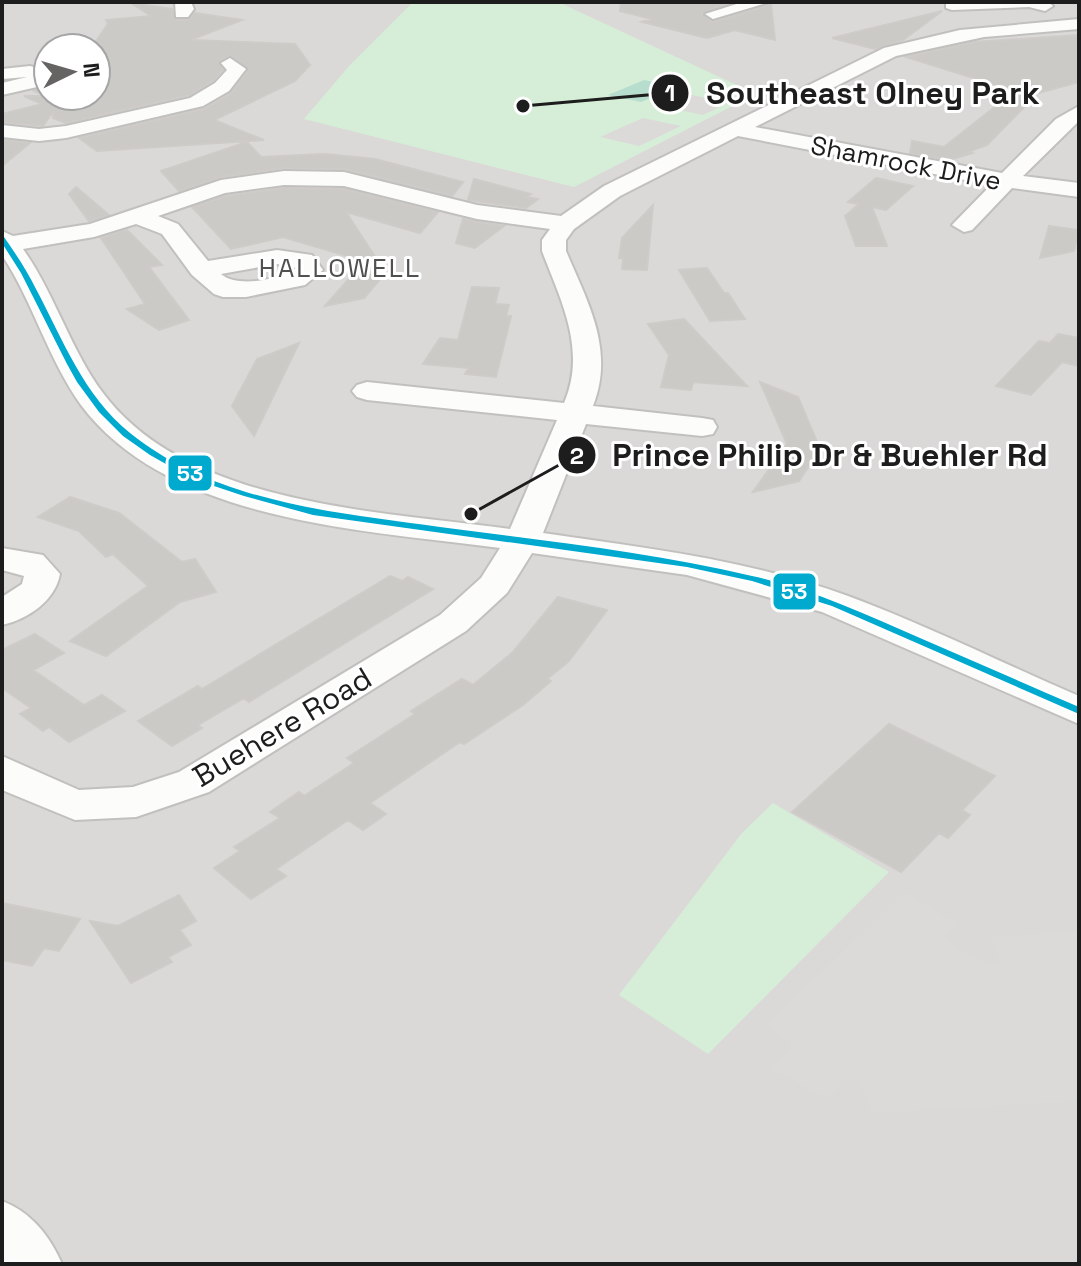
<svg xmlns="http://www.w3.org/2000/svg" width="1081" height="1266" font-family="'Space Grotesk',sans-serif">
<rect width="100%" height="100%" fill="#ebe9e6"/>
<path fill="#dad9d7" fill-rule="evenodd" d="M2 2H1079V1264H2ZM48 48H96V96H48Z"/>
<path fill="#d6eed7" d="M413 2H558L756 94 574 187 304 119 350 65Z
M773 803 889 872 708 1054 619 995 742 833Z"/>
<path fill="#b6ddce" d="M644 80 677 87 641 102 608 95Z"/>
<path fill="#dbdad9" d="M692 95 729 103 703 115 665 107Z
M643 118 681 126 639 146 600 137Z
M904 892 956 923 947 937 955 947 988 963 1001 962 991 937 1079 932V1101L872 1113 859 1078 844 1080 827 1099 771 1068 793 1045 768 1025Z"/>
<path fill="#cccac7" stroke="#cecbc8" stroke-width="2" d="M621 2H733L702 13 714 22 771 5 775 40 735 30 707 38 642 22 652 19 620 11Z
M131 3 172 9 176 20H188L195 13 242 20 190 40 295 44 310 65 295 81 214 120 264 140 97 151 79 138 204 109 230 94 248 71 232 56 220 60 223 70 213 81 189 95 66 123 53 118V112L43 126 2 122V114L42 104 24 96H46L34 91 44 86 48 96H96V41L108 24 106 20 151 16Z
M942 11 903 40 875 49 832 38Z
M1079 35V82L1038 93 987 145 968 152 972 153 950 160 910 153 912 141 944 147 1015 91 906 57 974 42Z
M2 140 30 143 2 166Z
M247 142 261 157 324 154 375 159 463 182 452 196 345 169 284 168 221 177 179 191 161 171Z
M876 178 913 186 886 210 872 207 887 246H856L845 216 859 204 848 202Z
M474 179 531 194 526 197 538 199 526 208 468 200Z
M76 187 109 215 89 221 69 194Z
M284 188 344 189 438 212 420 233 346 212 381 266 283 237 231 249 192 207 226 196Z
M653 205 647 270 622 269 623 258H619L622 238Z
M463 219 477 222 504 226 475 248 456 243Z
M1049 226 1079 230 1074 251 1040 258Z
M127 230 162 265 149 267 189 320 159 330 127 309 145 304 101 238Z
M707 268 724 293H728L745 319 710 321 679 270Z
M354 273 383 276 364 298 325 306Z
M472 287 499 288 495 304 509 305 506 316H511L496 377 465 374 469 368 423 364 440 338 458 340Z
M684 319 747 386 693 382 691 390 661 387 669 355 648 324Z
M1058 334 1079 338V366L1062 362 1031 395 996 386 1039 341 1050 343Z
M299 343 254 436 232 406 257 359Z
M760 382 798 397 820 449 799 481 753 492 787 444Z
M70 497 119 513 182 562 195 559 216 592 180 602 106 656 70 641 148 586 113 554 106 557 79 531 38 517Z
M390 576 402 581 408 577 433 589 249 702 244 698 198 725 202 728 172 746 138 721 198 686 202 689Z
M558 597 607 610 569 661 547 679 551 681 523 705 464 744 460 742 370 803 386 814 363 830 348 820 276 869 286 876 251 899 214 868 240 851 234 847 280 818 270 812 299 792 304 796 354 763 347 758 415 714 411 711 462 679 473 685 513 652Z
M35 634 64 653 33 670 84 705 102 695 125 711 69 742 49 727 43 731 20 714 31 708 2 688V650Z
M889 724 995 776 962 810 970 815 948 838 939 833 901 872 792 812Z
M179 895 196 921 180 930 191 945 168 957 172 962 131 983 90 921 118 926Z
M2 903 80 919 59 951 44 948 32 966 2 960Z"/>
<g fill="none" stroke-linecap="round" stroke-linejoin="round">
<defs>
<path id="minor" d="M175 2H191L194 9 188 17H176Z
M743 2H770L713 19 705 14Z
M946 2H1048L1053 6 1045 11 1029 7 952 10 946 8Z
M1079 19V29L984 37 896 56 755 127 1002 173 1056 119 1079 106V121L1023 176 1079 183V197L1012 188 972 230 964 232 952 225 991 185 738 136 620 196 574 229 566 240V251C588 303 615 350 593 406L702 418 713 420 717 427 713 434 702 436 586 424 543 533C646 548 750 560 848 596 926 625 1002 663 1079 696V724L822 612 687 575 532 553 507 593 466 631 209 792 136 817 75 820 2 790V756L79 790 133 787 179 772 440 615 481 578 500 548C367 530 169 523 81 405 48 359 33 302 2 255V231L13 236 90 224 221 180 284 171 344 172 477 205 561 216 604 186 884 48 960 30ZM284 185 344 186 477 219 550 229 542 240V251C561 301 587 350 564 403L367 382 357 385 352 391 357 397 367 400 557 420 510 529C382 511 188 507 103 393 70 349 55 294 23 249L94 237 136 224 162 234 192 275 214 294 223 297H246L305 285 323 270 312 255 277 250 208 261 178 224 158 216 225 193ZM277 264 296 268C279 280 237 288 221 274Z
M230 58 246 69 229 91 203 106 66 138 39 141 2 137V125L39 129 66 126 190 98 215 83 227 70 221 63Z
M30 66 48 71V80L37 87 2 95V83L27 77 2 79V69Z
M2 548 43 555 60 574C55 601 28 619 2 625V597L22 584 24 576 2 570Z
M2 1201C31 1212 50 1236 62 1264H2Z"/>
</defs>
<use href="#minor" stroke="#c1c0be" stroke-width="4"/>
<use href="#minor" fill="#fcfcfb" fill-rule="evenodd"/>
<defs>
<path id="bus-1" d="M2 236 4 237C16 254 27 271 36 289 63 340 84 396 130 433 217 503 334 512 440 527 544 541 650 552 752 576 811 589 865 614 920 638 973 661 1026 684 1079 707V714L832 606 752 581 687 567 313 515 244 496 211 485 180 472 150 455 123 436 99 412 77 382 67 364 21 273 2 243Z"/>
</defs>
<use href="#bus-1" stroke="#fff" stroke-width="6"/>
<use href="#bus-1" fill="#00a9ce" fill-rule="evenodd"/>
</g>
<g text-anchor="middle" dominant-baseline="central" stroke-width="6" stroke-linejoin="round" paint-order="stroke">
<g font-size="26" fill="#1d1d1d" stroke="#fff">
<text transform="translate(906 163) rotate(11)">Shamrock Drive</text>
</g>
<g font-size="26" letter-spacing="2" fill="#505050" stroke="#fff">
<text x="340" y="268">HALLOWELL</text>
</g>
<g font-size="30" fill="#1d1d1d" stroke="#fff">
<text transform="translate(282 727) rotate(-31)">Buehere Road</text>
</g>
</g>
<path fill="none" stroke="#1d1d1d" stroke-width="3" d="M523 106L670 93M471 514L577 455"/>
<g fill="#1d1d1d" stroke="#fff" stroke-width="3">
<circle cx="523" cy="106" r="8"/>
<circle cx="471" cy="514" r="8"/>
<circle cx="670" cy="93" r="20"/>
<circle cx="577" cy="455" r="20"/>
</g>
<g font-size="24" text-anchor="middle" font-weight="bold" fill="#fff">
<text x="670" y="101">1</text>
<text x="577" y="464">2</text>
</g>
<g font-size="32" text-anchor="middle" font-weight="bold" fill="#1d1d1d" stroke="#fff" stroke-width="6" stroke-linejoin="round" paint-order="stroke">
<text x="873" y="104">Southeast Olney Park</text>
<text x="830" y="466">Prince Philip Dr &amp; Buehler Rd</text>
</g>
<g stroke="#fff" stroke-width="3">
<rect x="167" y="454" width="46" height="38" rx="8" fill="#00a9ce"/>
<rect x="772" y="572" width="45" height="39" rx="8" fill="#00a9ce"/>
</g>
<g font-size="22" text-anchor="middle" font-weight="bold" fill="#fff">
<text x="190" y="481">53</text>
<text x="794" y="599">53</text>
</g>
<rect width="1081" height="1266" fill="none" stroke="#1d1d1d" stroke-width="8"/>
<g transform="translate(72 72) rotate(85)"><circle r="38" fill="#ffffff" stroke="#a5a5a5" stroke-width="2"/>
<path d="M0-6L14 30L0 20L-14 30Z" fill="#656463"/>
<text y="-12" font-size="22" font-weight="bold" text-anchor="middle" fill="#1d1d1d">N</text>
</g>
</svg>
